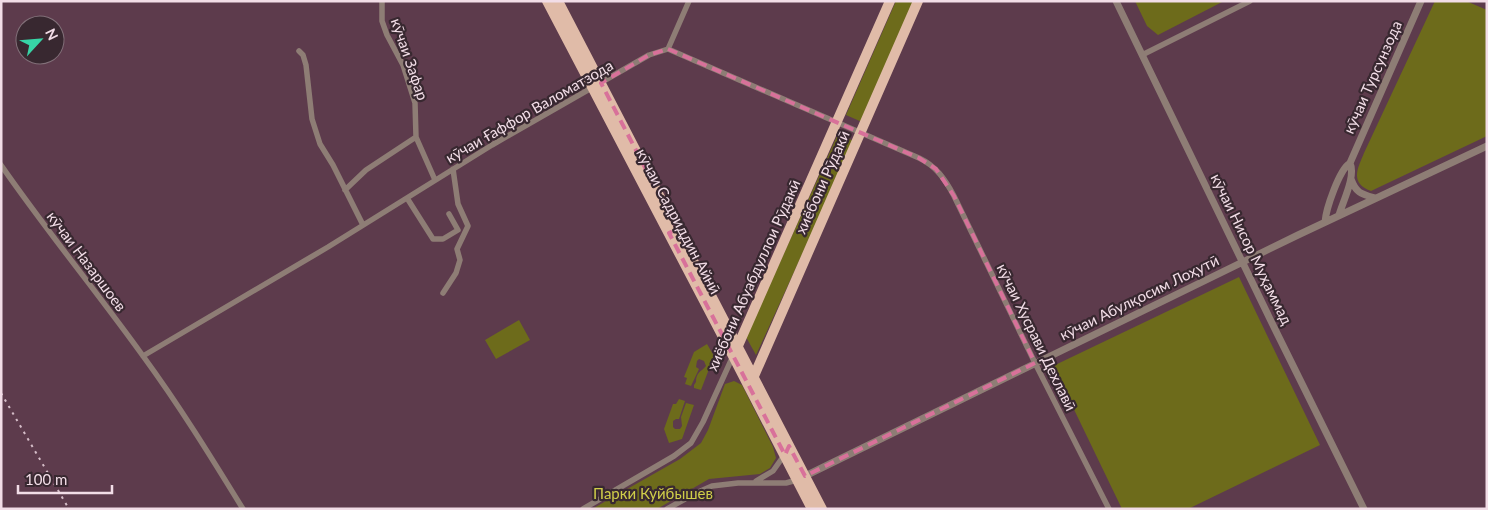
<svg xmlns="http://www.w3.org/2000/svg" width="1488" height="510" font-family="Lato,sans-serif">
<rect width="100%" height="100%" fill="#5d3b4c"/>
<path fill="#6d6b1b" d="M896 1H915L862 122 846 115Z
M1135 1H1224L1158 35 1147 26Z
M1435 1H1466L1487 10V136L1371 191C1349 183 1358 168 1364 153Z
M838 134 854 141 756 355 746 337Z
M1239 277 1320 445 1188 509H1122L1053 366Z
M519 320 530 340 496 359 485 340Z
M707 344 714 356 701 390 694 388V385L696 382C696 372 701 372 706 366L704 361 699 359 697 361 696 367 699 369 691 386 685 384 687 378 684 377 694 352Z
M734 381 742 385 773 447 776 458 770 468 760 474 709 479 657 509H592L680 459 701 443 708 430 725 384Z
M679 399 685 401 679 419H676L673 421V427L675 429H680L682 426 681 417 686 403 694 405 682 439 669 443 664 429 673 404H676Z"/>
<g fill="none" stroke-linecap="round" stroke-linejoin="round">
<path stroke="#8e7d75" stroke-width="5.5" d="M382 1V21L387 35 403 65 415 103 416 137 435 180
M668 49 689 1
M299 51 303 55 306 65 312 119 320 144 333 165 363 225
M1142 55 1250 1
M1 165C46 230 97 292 143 356 179 405 211 457 243 509
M345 190 366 170 416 137
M407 198 433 239H443L458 230 449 214
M443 293 456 273 460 260 457 249 468 226 458 204 453 169
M143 356 328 247 492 145 649 55 668 49 919 158C936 166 945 179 954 196L1035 363 1109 509
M756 481 773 471 785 454
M583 509 674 456 691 443 703 422 733 356
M667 509 696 493 712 486 738 483H786L797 480"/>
<path stroke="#8e7d75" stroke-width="7" d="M1116 1 1270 319 1364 509
M1351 179C1356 193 1361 194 1375 198
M1339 215C1343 201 1356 176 1350 163
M1325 222C1326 209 1339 170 1350 163L1421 1
M801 478 1298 235 1487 146"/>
<path stroke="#e0bba8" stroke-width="10" d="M547 1 733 356 812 509
M558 1 822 509
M737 348 890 1
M754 376 918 1"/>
<path stroke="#d5bdc8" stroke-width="2" stroke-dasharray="2.5 5" stroke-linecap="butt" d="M1 393 69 509"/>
</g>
<path fill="none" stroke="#d8719a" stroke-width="4" stroke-dasharray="10 6" stroke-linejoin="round" d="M668 49 919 158 936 169 954 196 1035 363 805 476 789 446 785 455 669 233 677 229 601 83 649 55Z"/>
<g text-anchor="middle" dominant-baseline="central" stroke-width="4.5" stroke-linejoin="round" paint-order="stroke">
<g font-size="15" fill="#f2dde7" stroke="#382830">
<text transform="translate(410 59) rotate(71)">кӯчаи Зафар</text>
<text transform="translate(1372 77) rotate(-66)">кӯчаи Турсунзода</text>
<text transform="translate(529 111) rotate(-30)">кӯчаи Ғаффор Валоматзода</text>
<text transform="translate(822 182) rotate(-66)">хиёбони Рӯдакӣ</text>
<text transform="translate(679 221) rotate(62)">кӯчаи Садриддин Айнӣ</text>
<text transform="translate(1252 249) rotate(64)">кӯчаи Нисор Муҳаммад</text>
<text transform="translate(87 261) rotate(53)">кӯчаи Назаршоев</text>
<text transform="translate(753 275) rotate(-66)">хиёбони Абуабдуллои Рӯдакӣ</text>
<text transform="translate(1139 297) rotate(-26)">кӯчаи Абулқосим Лоҳутӣ</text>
<text transform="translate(1037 337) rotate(64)">кӯчаи Хусрави Дехлавӣ</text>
</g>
<g font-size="15" fill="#d0ce49" stroke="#382830">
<text x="653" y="493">Парки Куйбышев</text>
</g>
</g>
<rect width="1488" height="510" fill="none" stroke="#f2dde7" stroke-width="5"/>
<g transform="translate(40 40) rotate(64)"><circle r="24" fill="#382830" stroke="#827079"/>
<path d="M0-4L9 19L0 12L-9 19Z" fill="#37d4a6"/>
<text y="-8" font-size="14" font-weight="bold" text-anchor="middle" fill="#f2dde7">N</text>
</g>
<path d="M18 485v8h94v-8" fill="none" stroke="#f2dde7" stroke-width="2.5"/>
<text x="25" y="485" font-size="15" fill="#f2dde7" stroke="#382830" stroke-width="4" paint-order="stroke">100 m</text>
</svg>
